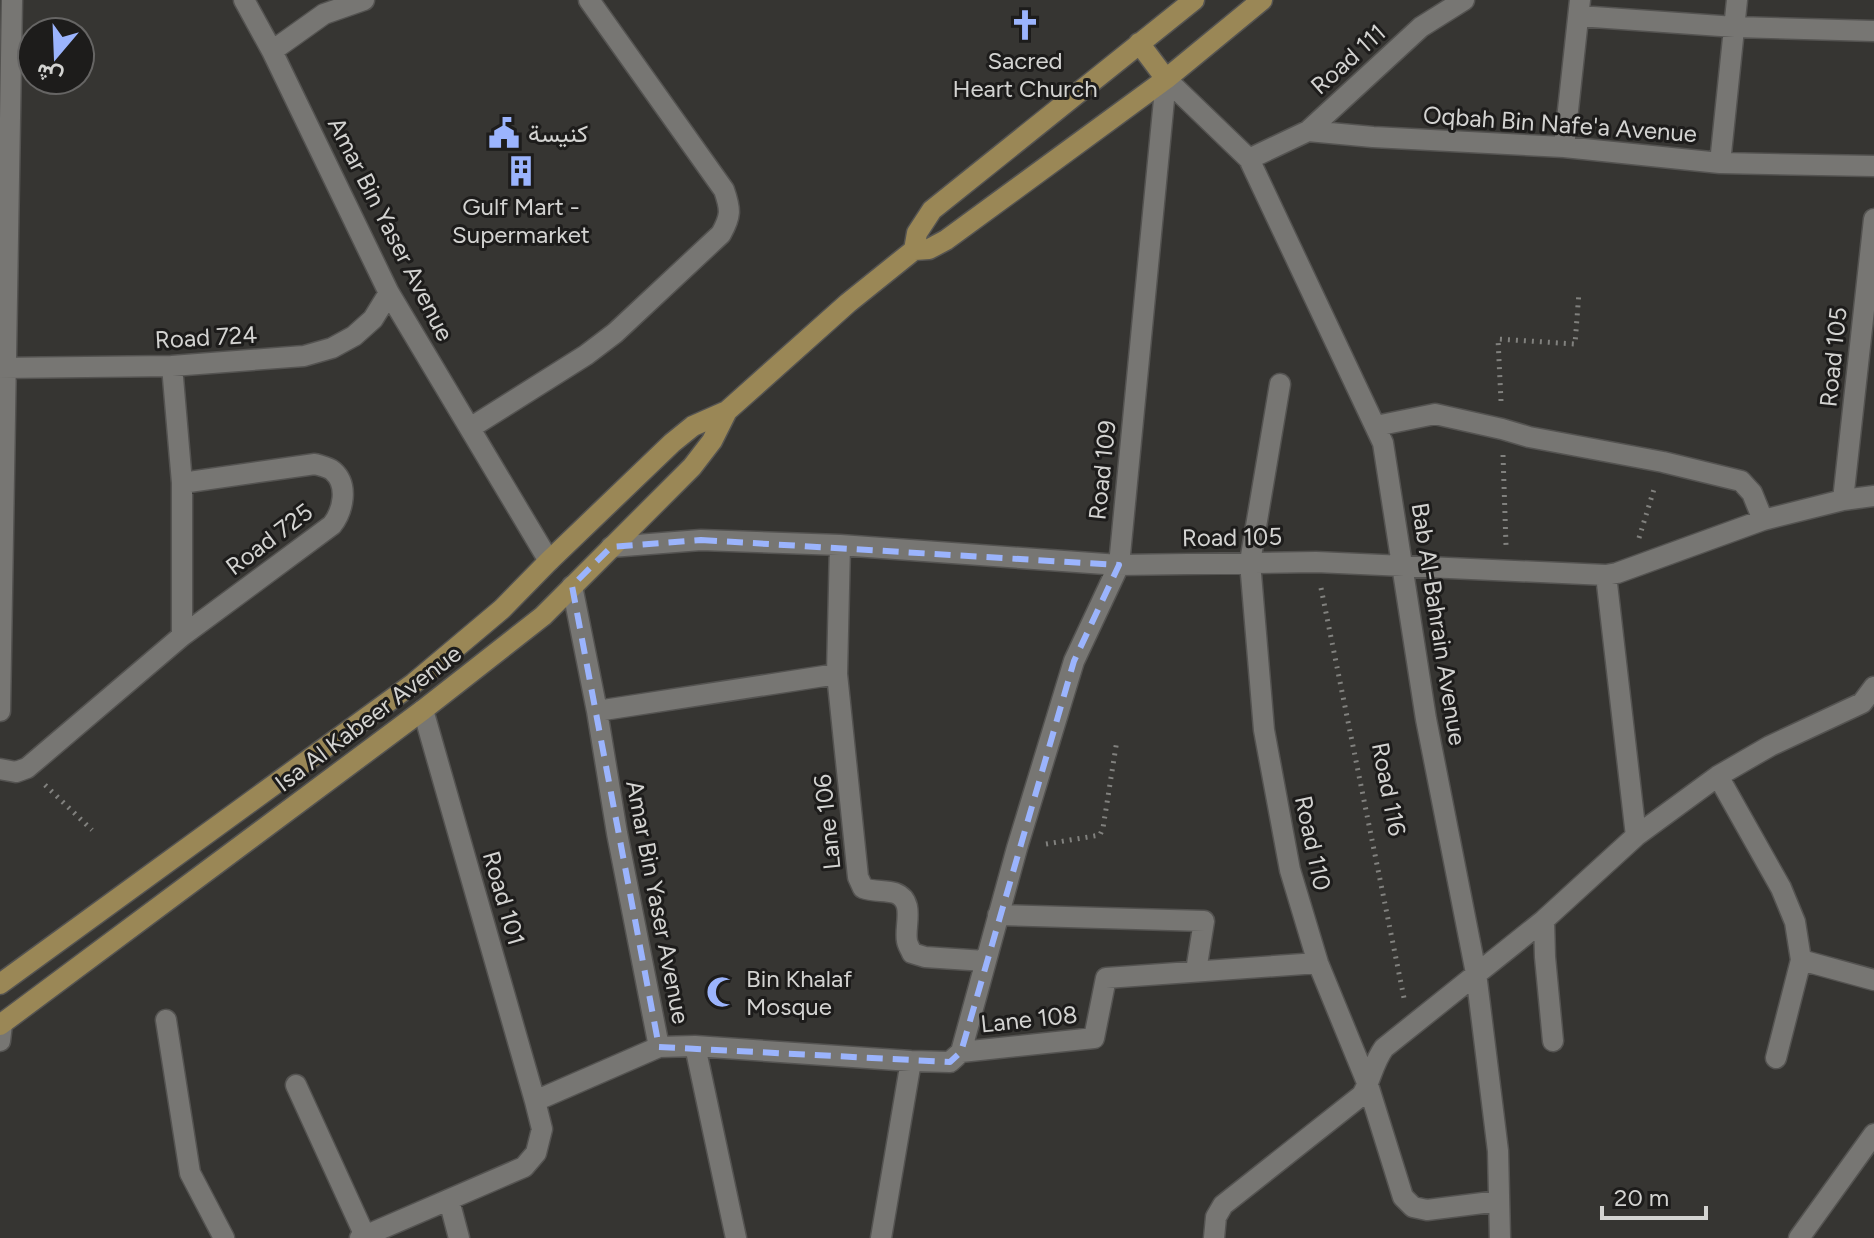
<svg xmlns="http://www.w3.org/2000/svg" width="1874" height="1238" font-family="Figtree,Vazirmatn,sans-serif">
<rect width="100%" height="100%" fill="#363532"/>
<g fill="none" stroke-linecap="round" stroke-linejoin="round">
<defs>
<path id="minor" d="M244 0 272 51 389 293 549 561
M1579 16 1735 27 1874 31
M272 51 324 14 364 0
M1166 79 1249 159 1383 443 1426 719 1476 973 1498 1151 1500 1238
M1308 131 1421 27 1464 0
M1564 147 1580 0
M1249 159 1308 131 1373 137 1564 147 1720 163 1874 166
M1720 163 1737 0
M172 366 182 483V636
M0 368 172 366 304 356 332 348 354 336 373 319 389 293
M1280 384 1250 562 1264 730 1290 870 1318 963 1368 1085 1403 1197 1413 1207 1427 1210 1499 1201
M1376 426 1435 414 1502 429 1529 437 1663 462 1741 481 1752 493 1763 520
M470 428 586 355 615 333 721 234C731 216 731 210 724 190L589 0
M1843 500 1874 219
M840 545 837 674 858 877 863 888C874 892 885 890 895 893 916 901 904 926 907 941 907 944 911 950 912 953L925 957 985 961
M611 547 701 540 840 545 1119 565 1316 562 1606 575 1617 573 1763 520 1843 500 1874 496
M1606 575 1636 836
M572 586 597 711 617 833 659 1047 695 1046 736 1238
M0 711 12 0
M597 711 837 674
M0 769 16 772 27 768 182 636 332 525C343 511 349 485 333 471 328 467 321 466 315 464L182 483
M1718 776 1781 888 1795 922 1801 960 1776 1058
M998 915 1204 921 1196 971
M1544 920 1545 957 1553 1041
M1801 960 1874 980
M166 1020 190 1173 224 1238
M0 1041 2 1024
M695 1046 911 1061 950 1062 961 1052 1017 848 1074 661 1119 565 1166 79
M961 1052 1094 1038 1106 978 1318 963
M296 1085 365 1236
M535 1101 659 1047
M449 1200 459 1238
M360 1238 524 1167 536 1153 542 1129 535 1101 423 710
M881 1238 911 1061
M1214 1238 1216 1217 1223 1205 1362 1095C1371 1080 1373 1063 1384 1048L1544 920 1636 836 1718 776 1770 746 1862 703 1874 687
M1799 1238 1874 1134"/>
<path id="major" d="M1139 43 1166 79
M914 250 917 233 932 210 1194 0
M0 984 414 683 502 609 549 561 672 443 693 426 727 411 848 303 914 250 929 249 946 240 1166 79 1262 0
M0 1025 423 710 543 616 692 467 712 441 727 411"/>
</defs>
<use href="#minor" stroke="#545351" stroke-width="23"/>
<use href="#major" stroke="#545351" stroke-width="23"/>
<path stroke="#81817e" stroke-width="5" stroke-dasharray="2 6" stroke-linecap="butt" d="M1501 401 1498 339 1575 344 1579 292
M1503 455 1506 545
M1639 538 1655 486
M1321 588 1404 998
M45 785 92 830
M1046 844 1100 835 1103 828 1117 740"/>
<use href="#minor" stroke="#777673" stroke-width="20"/>
<use href="#major" stroke="#9a8756" stroke-width="20"/>
</g>
<path fill="none" stroke="#9bb4fd" stroke-width="6" stroke-dasharray="16 10" stroke-linejoin="round" d="M701 540 1119 565 1074 661 961 1052 950 1062 659 1047 572 586 611 547Z"/>
<defs>
<symbol id="church-bare" viewBox="-9 -9 18 18"><path d="M-1.2-6h2.4v3.5h3.3v2.4h-3.3V6h-2.4V-.1h-3.3v-2.4h3.3Z" fill="#9bb4fd" stroke="#1d1c1b" stroke-width="2.5" paint-order="stroke"/></symbol>
<symbol id="civic-bare" viewBox="-9 -9 18 18"><path d="M-.6-6.5H3V-4.5H.6V-3L4-1V1h2V6H-6V1h2V-1L-.6-3ZM-1.2 2.5V6h2.4V2.5Z" fill="#9bb4fd" stroke="#1d1c1b" stroke-width="2.5" paint-order="stroke"/></symbol>
<symbol id="building-bare" viewBox="-9 -9 18 18"><path d="M-4-6H4V6H1V3H-1V6H-4ZM-2.5-4.3h1.7v1.8h-1.7ZM.8-4.3h1.7v1.8H.8ZM-2.5-1h1.7V.8h-1.7ZM.8-1h1.7V.8H.8Z" fill="#9bb4fd" stroke="#1d1c1b" stroke-width="2.5" paint-order="stroke"/></symbol>
<symbol id="mosque-bare" viewBox="-9 -9 18 18"><path d="M3.5-4.9A6 6 0 1 0 3.5 4.9A5 5 0 1 1 3.5-4.9Z" fill="#9bb4fd" stroke="#1d1c1b" stroke-width="2.5" paint-order="stroke"/></symbol>
</defs>
<g fill-rule="evenodd">
<use href="#church-bare" x="1003" y="3" width="44" height="44"/>
<use href="#civic-bare" x="482" y="111" width="44" height="44"/>
<use href="#building-bare" x="499" y="149" width="44" height="44"/>
<use href="#mosque-bare" x="700" y="970" width="44" height="44"/>
</g>
<g text-anchor="middle" dominant-baseline="central" stroke-width="6" stroke-linejoin="round" paint-order="stroke">
<g font-size="24" fill="#d3d3d1" stroke="#1d1c1b">
<text transform="translate(1348 59) rotate(-42)">Road 111</text>
<text transform="translate(1560 124) rotate(4)">Oqbah Bin Nafe'a Avenue</text>
<text transform="translate(391 229) rotate(63)">Amar Bin Yaser Avenue</text>
<text transform="translate(206 337) rotate(-3)">Road 724</text>
<text transform="translate(1833 357) rotate(-84)">Road 105</text>
<text transform="translate(1102 470) rotate(-84)">Road 109</text>
<text transform="translate(1232 537) rotate(-1)">Road 105</text>
<text transform="translate(269 539) rotate(-37)">Road 725</text>
<text transform="translate(1439 624) rotate(81)">Bab Al-Bahrain Avenue</text>
<text transform="translate(368 718) rotate(-37)">Isa Al Kabeer Avenue</text>
<text transform="translate(1389 789) rotate(79)">Road 116</text>
<text transform="translate(827 822) rotate(-96)">Lane 106</text>
<text transform="translate(1313 843) rotate(78)">Road 110</text>
<text transform="translate(504 898) rotate(74)">Road 101</text>
<text transform="translate(658 902) rotate(79)">Amar Bin Yaser Avenue</text>
<text transform="translate(1029 1019) rotate(-6)">Lane 108</text>
</g>
<g font-size="24" fill="#d3d3d1" stroke="#1d1c1b">
<text x="1025" y="60">Sacred<tspan x="1025" dy="28">Heart Church</tspan></text>
<text x="528" y="133" text-anchor="start">كنيسة</text>
<text x="521" y="206">Gulf Mart -<tspan x="521" dy="28">Supermarket</tspan></text>
<text x="746" y="978" text-anchor="start">Bin Khalaf<tspan x="746" dy="28">Mosque</tspan></text>
</g>
</g>
<g transform="translate(56 56) rotate(199)"><circle r="38" fill="#1d1c1b" stroke="#666564" stroke-width="2"/>
<path d="M0-6L14 30L0 20L-14 30Z" fill="#9bb4fd"/>
<text y="-12" font-size="22" font-weight="bold" text-anchor="middle" fill="#d3d3d1">ش</text>
</g>
<path d="M1602 1206v12h104v-12" fill="none" stroke="#d3d3d1" stroke-width="4"/>
<text x="1614" y="1206" font-size="24" fill="#d3d3d1" stroke="#1d1c1b" stroke-width="6" paint-order="stroke">20 m</text>
</svg>
